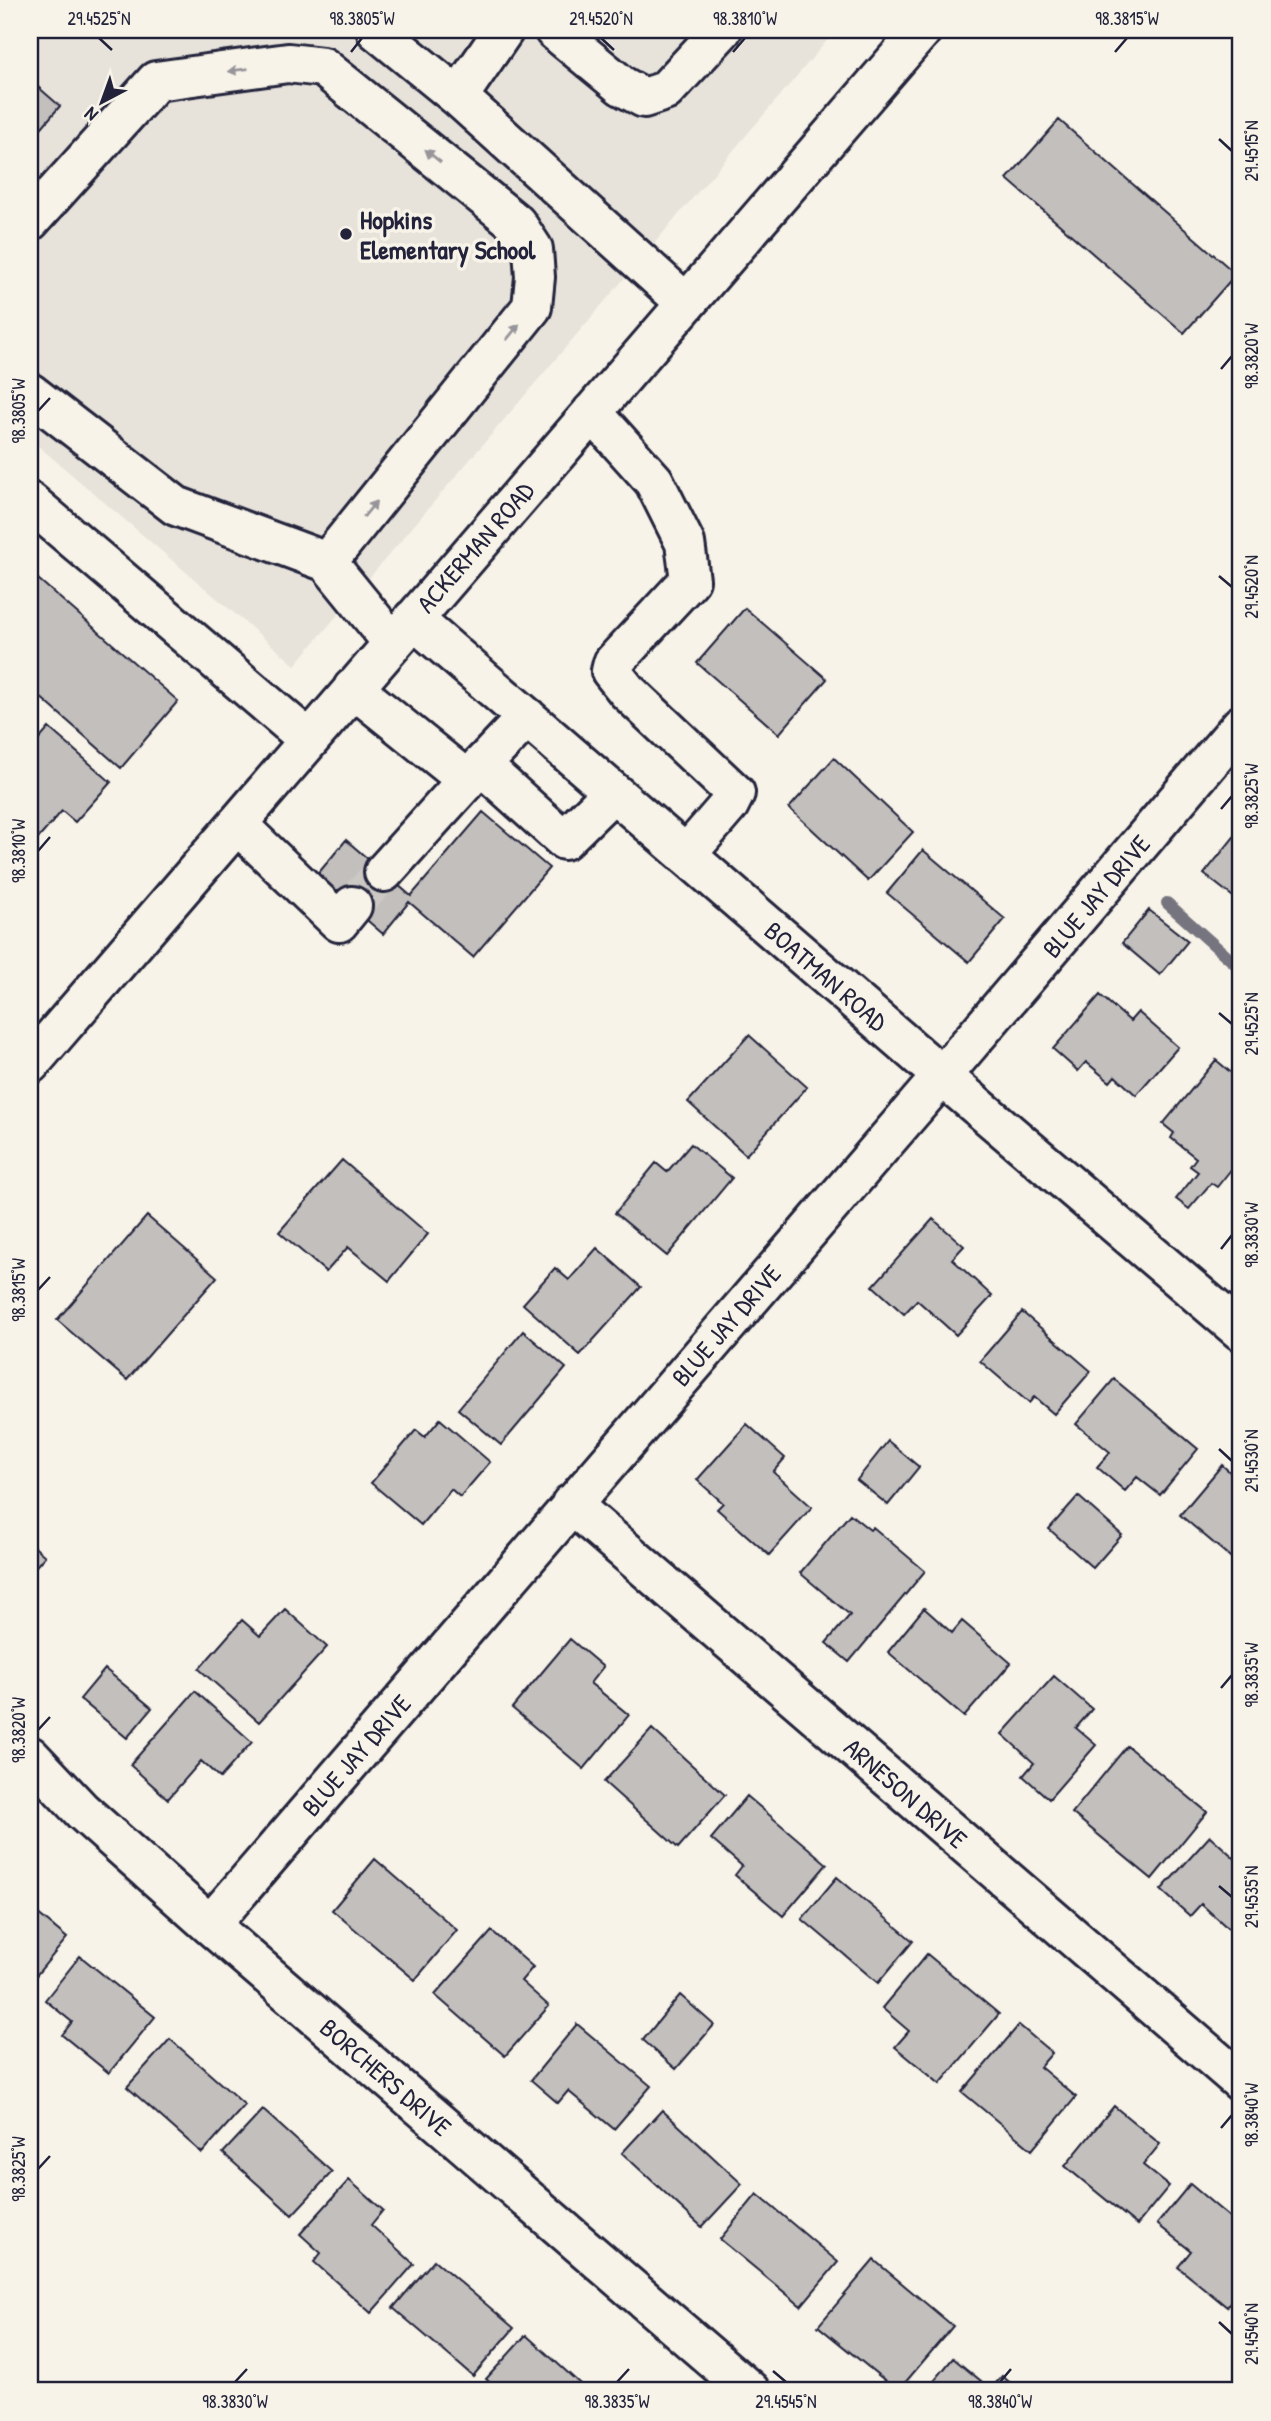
<svg xmlns="http://www.w3.org/2000/svg" width="1271" height="2421" font-family="'Patrick Hand',sans-serif">
<rect width="100%" height="100%" fill="#f7f3e8"/>
<filter id="ink" filterUnits="userSpaceOnUse"><feTurbulence type="fractalNoise" baseFrequency=".0143" numOctaves="2"/><feDisplacementMap in="SourceGraphic" scale="14" xChannelSelector="R" yChannelSelector="G"/><feConvolveMatrix kernelMatrix="1 2 1 2 8 2 1 2 1" color-interpolation-filters="sRGB"/></filter>
<g filter="url(#ink)">
<path fill="#e7e3db" d="M30 30H836L295 665 30 439Z"/>
<g fill="none" stroke-linecap="round" stroke-linejoin="round">
<path stroke="#76747f" stroke-width="12" d="M1167 903 1241 969"/>
</g>
<path fill="#c2bfbd" stroke="#22223b" stroke-width="2" d="M30 80 60 106 30 141Z
M1059 120 1236 274 1184 333 1007 179Z
M30 572 178 701 121 768 30 688Z
M745 608 827 679 779 734 697 663Z
M49 728 111 782 75 822 62 811 30 848V750Z
M834 758 913 832 868 881 789 808Z
M483 812 549 868 473 957 409 902 383 934 316 876 346 840 411 896Z
M1241 828V903L1204 874Z
M923 850 1005 919 969 962 887 893Z
M1149 910 1188 941 1160 975 1122 943Z
M1100 995 1130 1021 1138 1012 1178 1047 1136 1095 1115 1076 1110 1082 1086 1062 1078 1071 1053 1049Z
M749 1035 807 1087 746 1155 688 1102Z
M1216 1060 1241 1081V1123L1238 1127 1241 1130V1157L1217 1187 1211 1183 1189 1209 1176 1199 1198 1172 1190 1166 1196 1158 1171 1138 1174 1133 1163 1124Z
M691 1144 732 1178 667 1256 615 1213 656 1163 667 1172Z
M342 1160 428 1234 389 1281 348 1247 326 1272 279 1232Z
M147 1216 217 1277 127 1380 57 1320Z
M933 1219 964 1246 952 1259 992 1296 956 1335 917 1300 904 1314 873 1286Z
M597 1248 641 1287 580 1355 523 1304 555 1268 569 1280Z
M1022 1312 1091 1371 1054 1414 1034 1397 1029 1403 980 1361Z
M523 1331 566 1368 501 1445 458 1409Z
M1114 1379 1198 1449 1160 1495 1137 1477 1125 1491 1097 1467 1110 1452 1076 1424Z
M440 1419 490 1462 460 1497 451 1489 421 1525 371 1483 416 1430 425 1437Z
M747 1424 785 1458 773 1472 812 1507 769 1555 717 1509 723 1503 697 1480Z
M888 1441 919 1467 888 1505 857 1480Z
M1222 1465 1241 1482V1566L1180 1515Z
M1078 1496 1122 1535 1093 1568 1049 1529Z
M850 1514 870 1530 873 1527 925 1571 849 1662 826 1643 850 1615 800 1573Z
M30 1543 45 1556 30 1573Z
M924 1608 952 1633 962 1621 1011 1663 964 1717 888 1652Z
M285 1609 327 1647 259 1722 199 1669 242 1620 260 1636Z
M570 1639 603 1667 590 1683 629 1715 584 1769 512 1708Z
M105 1669 152 1708 127 1738 80 1699Z
M1054 1676 1092 1709 1076 1728 1096 1745 1049 1799 1023 1776 1034 1763 1002 1734Z
M195 1691 252 1742 220 1778 201 1761 168 1799 130 1765Z
M652 1729 725 1795 678 1848 604 1782Z
M1127 1746 1207 1812 1152 1879 1072 1813Z
M747 1796 827 1864 783 1916 735 1875 742 1866 711 1839Z
M1210 1836 1241 1864V1940L1201 1904 1190 1916 1161 1890Z
M375 1859 457 1930 415 1980 332 1910Z
M837 1877 913 1941 878 1983 802 1919Z
M30 1907 67 1938 30 1983Z
M492 1931 533 1967 521 1981 549 2006 505 2056 435 1995Z
M927 1954 999 2014 940 2084 895 2047 909 2031 882 2008Z
M80 1956 155 2017 109 2073 62 2035 72 2022 45 2000Z
M680 1995 714 2025 676 2069 643 2040Z
M577 2024 651 2086 614 2129 568 2091 558 2103 531 2080Z
M1019 2025 1052 2053 1040 2067 1076 2097 1032 2150 962 2092Z
M170 2039 245 2105 202 2153 127 2087Z
M1114 2106 1160 2144 1143 2165 1169 2186 1137 2225 1065 2166Z
M263 2110 332 2172 292 2215 223 2153Z
M662 2110 742 2184 702 2227 622 2153Z
M349 2180 383 2210 371 2225 414 2264 371 2313 314 2262 321 2253 300 2234Z
M1190 2184 1241 2227V2289L1227 2307 1178 2267 1191 2251 1157 2224Z
M757 2194 838 2262 801 2306 720 2239Z
M434 2260 514 2328 473 2376 393 2308Z
M874 2260 953 2326 898 2391 818 2326Z
M526 2335 588 2391H500L486 2379Z
M953 2358 991 2389 1002 2376 1020 2391H926Z"/>
<g fill="none" stroke-linecap="round" stroke-linejoin="round">
<path stroke="#ccc9c5" stroke-width="38" stroke-dasharray="38 19" stroke-linecap="butt" d="M352 906 384 872"/>
<defs>
<path id="minor" d="M376 30 458 97 686 303
M554 30 622 86 644 98 665 91 722 30
M458 97 504 30
M30 221 156 81 288 63 323 67 516 223 533 249 535 277 532 307 327 562
M30 393 176 506 327 562 392 642
M592 412 654 481 685 543 690 580 613 663 611 671 627 691 735 793 729 805 686 855
M30 502 309 740
M413 619 942 1076 1241 1331
M353 688 467 780 527 717
M481 765 564 840 613 792
M237 824 339 922 352 906
M384 872 467 780
M30 1064 922 30
M571 1504 1241 2082
M30 1756 82 1811 210 1925 750 2391
M210 1925 942 1076 1241 725"/>
</defs>
<use href="#minor" stroke="#22223b" stroke-width="44"/>
<use href="#minor" stroke="#f7f3e8" stroke-width="38"/>
</g>
<defs><path id="oneway-solid" d="M-6-.8H1V-3.2L6.5 0L1 3.2V.8H-6Z" transform="scale(1.75)"/></defs>
<g fill="#97959a">
<use href="#oneway-solid" transform="translate(238 70) rotate(173)"/>
<use href="#oneway-solid" transform="translate(433 156) rotate(-141)"/>
<use href="#oneway-solid" transform="translate(513 332) rotate(-51)"/>
<use href="#oneway-solid" transform="translate(370 509) rotate(-51)"/>
</g>
</g>
<path fill="none" stroke="#22223b" stroke-width="2.5" d="M99 38 112 50M601 38 614 50M351 52 362 38M733 52 745 38M1115 52 1127 38M1219 139 1232 151M1221 369 1232 356M38 411 50 398M1219 576 1232 587M1221 809 1232 796M38 851 50 837M1219 1013 1232 1024M1221 1249 1232 1235M38 1290 50 1277M1219 1449 1232 1461M1221 1688 1232 1675M38 1730 50 1717M1219 1886 1232 1897M1221 2128 1232 2115M38 2169 50 2156M1219 2322 1232 2334M773 2371 786 2382M235 2382 247 2369M617 2382 629 2369M1000 2382 1011 2369"/>
<circle fill="#22223b" stroke="#f7f3e8" stroke-width="2.5" cx="346" cy="234" r="7"/>
<g text-anchor="middle" dominant-baseline="central" stroke-width="7" stroke-linejoin="round" paint-order="stroke">
<g font-size="26" font-weight="bold" fill="#22223b" stroke="#f7f3e8" text-anchor="start">
<text x="360" y="219">Hopkins<tspan x="360" dy="30">Elementary School</tspan></text>
</g>
<g font-size="26" fill="#22223b" stroke="#f7f3e8">
<text transform="translate(475 547) rotate(-49)">ACKERMAN ROAD</text>
<text transform="translate(1096 896) rotate(-50)">BLUE JAY DRIVE</text>
<text transform="translate(826 976) rotate(41)">BOATMAN ROAD</text>
<text transform="translate(726 1325) rotate(-49)">BLUE JAY DRIVE</text>
<text transform="translate(356 1755) rotate(-49)">BLUE JAY DRIVE</text>
<text transform="translate(906 1793) rotate(41)">ARNESON DRIVE</text>
<text transform="translate(386 2077) rotate(41)">BORCHERS DRIVE</text>
</g>
</g>
<rect width="1271" height="2421" fill="none" stroke="#f7f3e8" stroke-width="77"/>
<g transform="translate(102 102) rotate(221)" stroke="#f7f3e8" stroke-width="5" paint-order="stroke">
<path d="M0-5L12 26L0 18L-12 26Z" fill="#22223b"/>
<text y="-10" font-size="19" font-weight="bold" text-anchor="middle" fill="#22223b">N</text>
</g>
<rect x="38" y="38" width="1194" height="2344" fill="none" stroke="#22223b" stroke-width="2.5"/>
<g font-size="18" text-anchor="middle" fill="#22223b">
<text x="99" y="25">29.4525°N</text>
<text x="362" y="25">98.3805°W</text>
<text x="601" y="25">29.4520°N</text>
<text x="745" y="25">98.3810°W</text>
<text x="1127" y="25">98.3815°W</text>
<text transform="translate(1252 151) rotate(-90)" y="6">29.4515°N</text>
<text transform="translate(1252 356) rotate(-90)" y="6">98.3820°W</text>
<text transform="translate(19 411) rotate(-90)" y="6">98.3805°W</text>
<text transform="translate(1252 587) rotate(-90)" y="6">29.4520°N</text>
<text transform="translate(1252 796) rotate(-90)" y="6">98.3825°W</text>
<text transform="translate(19 851) rotate(-90)" y="6">98.3810°W</text>
<text transform="translate(1252 1024) rotate(-90)" y="6">29.4525°N</text>
<text transform="translate(1252 1235) rotate(-90)" y="6">98.3830°W</text>
<text transform="translate(19 1290) rotate(-90)" y="6">98.3815°W</text>
<text transform="translate(1252 1461) rotate(-90)" y="6">29.4530°N</text>
<text transform="translate(1252 1675) rotate(-90)" y="6">98.3835°W</text>
<text transform="translate(19 1730) rotate(-90)" y="6">98.3820°W</text>
<text transform="translate(1252 1897) rotate(-90)" y="6">29.4535°N</text>
<text transform="translate(1252 2115) rotate(-90)" y="6">98.3840°W</text>
<text transform="translate(19 2169) rotate(-90)" y="6">98.3825°W</text>
<text transform="translate(1252 2334) rotate(-90)" y="6">29.4540°N</text>
<text x="235" y="2408">98.3830°W</text>
<text x="617" y="2408">98.3835°W</text>
<text x="786" y="2408">29.4545°N</text>
<text x="1000" y="2408">98.3840°W</text>
</g>
</svg>
